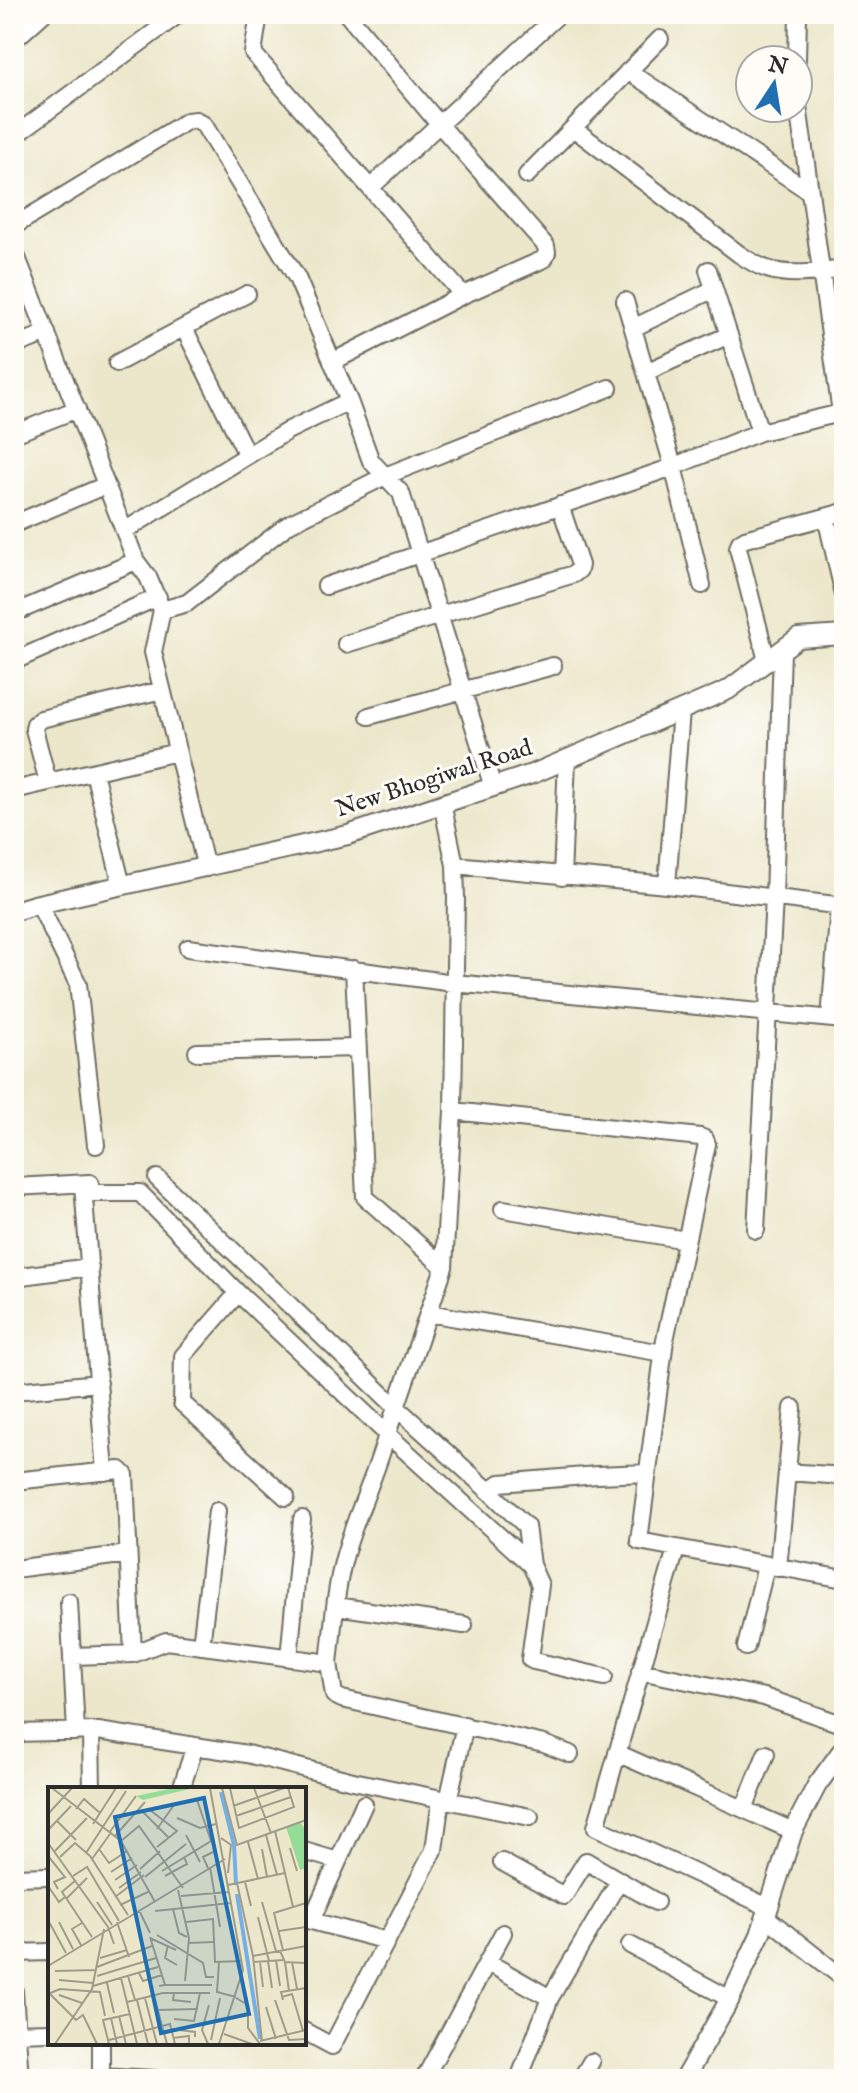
<svg xmlns="http://www.w3.org/2000/svg" width="858" height="2093" font-family="'IM FELL English',serif">
<rect width="100%" height="100%" fill="#fdfcf7"/>
<filter id="ink" filterUnits="userSpaceOnUse"><feTurbulence type="fractalNoise" baseFrequency=".0125" numOctaves="2"/><feDisplacementMap in="SourceGraphic" scale="16" xChannelSelector="R" yChannelSelector="G"/><feConvolveMatrix kernelMatrix="1 2 1 2 8 2 1 2 1" color-interpolation-filters="sRGB"/></filter>
<filter id="wash" filterUnits="userSpaceOnUse"><feTurbulence type="fractalNoise" baseFrequency=".006" numOctaves="4" result="noise"/><feDisplacementMap in="SourceGraphic" scale="32" xChannelSelector="R" yChannelSelector="G"/><feGaussianBlur stdDeviation="1.8" result="paint"/><feColorMatrix in="noise" values="0 0 0 0 0 0 0 0 0 0 0 0 0 0 0 0 0 1.4 0 .05"/><feComposite in="paint" operator="in"/></filter>
<g filter="url(#wash)">
<rect width="100%" height="100%" fill="#ece7cb"/>
</g>
<g filter="url(#ink)">
<g fill="none" stroke-linecap="round" stroke-linejoin="round">
<defs>
<path id="minor" d="M259 14 253 53 463 295
M14 40 43 14
M797 60 798 14
M628 71 810 192
M573 128 739 254C748 260 757 266 767 269 790 277 820 272 844 269
M14 136 179 14
M527 175 660 39
M370 188 559 14
M14 226 187 121 196 120 204 125 297 278 349 401 371 461 401 493 493 787
M14 250 136 561 148 577 162 610 153 652 206 868
M708 270 760 432
M625 301 673 466 702 585
M184 328 247 455
M633 328 714 289
M14 346 47 333
M332 362 463 295 544 259 547 252 546 246 439 124 347 14
M117 363 247 294
M646 372 729 335
M14 434 77 409
M826 517 844 595
M14 524 106 485
M124 531 289 430 349 401
M326 586 667 469 760 432 841 413 798 106
M162 610 187 603 289 524 385 476 609 388
M14 613 136 561
M346 644 574 574 579 570 580 565 560 505
M14 661 158 597
M767 661 738 548 740 542 745 539 844 512
M369 716 553 666
M94 772 122 886
M48 782 34 729 35 724 41 719 162 690
M14 790 177 752
M455 865 667 885 844 906
M562 877 567 759
M667 885 681 711
M39 904 78 984 96 1145
M188 948 454 983 844 1020
M354 969 365 1197 444 1267
M830 1019 839 906
M197 1052 357 1048
M453 1111 700 1137 705 1139 707 1144 665 1340 639 1541 844 1579
M157 1178 397 1408 489 1491 526 1526 531 1565 540 1585 530 1659 534 1661 604 1677
M83 1185 105 1472
M14 1187 90 1183
M84 1193H140L238 1293 387 1434 531 1565
M503 1209 686 1240
M756 1230 774 898 782 650
M14 1277 90 1267
M238 1293 183 1356 182 1403 286 1497
M428 1313 663 1353
M14 1391 99 1383
M787 1472 844 1476
M14 1481 120 1470 125 1475 133 1654 72 1656
M489 1491 500 1483 597 1475 647 1473
M676 1549 596 1827 768 1907
M778 1568 793 1408
M14 1569 128 1554
M69 1602 76 1732
M336 1606 464 1625
M201 1646 217 1511
M746 1647 766 1566
M133 1654 166 1641 329 1663 334 1695 342 1699 544 1744 570 1754
M289 1658 302 1519
M329 1663C333 1628 335 1592 344 1558 355 1516 376 1476 387 1434L444 1267 453 1111 456 898 455 865 442 803
M640 1671 764 1697 844 1725
M91 1731 92 1789
M14 1733 98 1731 247 1754 353 1781 530 1817
M617 1753 793 1831
M181 1789 195 1746
M448 1801 465 1725
M744 1809 766 1754
M304 1851 338 1861
M502 1862 564 1896 586 1861 656 1902
M14 1877 50 1876
M766 1917 844 1979
M304 1919 387 1941
M311 1921 364 1804
M630 1945 730 1999
M14 1953 50 1952
M487 1962 550 1998
M14 1991 20 2079
M304 2031 332 2046 434 1850 441 1799
M14 2033 50 2032
M101 2043V2079
M101 2076 154 2079
M424 2079 503 1933
M519 2079 550 1998 619 1881
M581 2079 591 2062"/>
<path id="tertiary" d="M14 911 34 905 348 835 493 787 535 773 728 690 798 638 844 635
M684 2079 730 1999 760 1935 793 1831 817 1785 844 1748"/>
</defs>
<use href="#minor" stroke="#6f6d63" stroke-width="20"/>
<use href="#tertiary" stroke="#6f6d63" stroke-width="22"/>
<use href="#minor" stroke="#fff" stroke-width="16"/>
<use href="#tertiary" stroke="#fff" stroke-width="18"/>
</g>
</g>
<g text-anchor="middle" dominant-baseline="central" stroke-width="6" stroke-linejoin="round" paint-order="stroke">
<g font-size="24" fill="#2b2b2b" stroke="#fdfcf7">
<text transform="translate(434 779) rotate(-18)">New Bhogiwal Road</text>
</g>
</g>
<g transform="translate(48 1787)">
<rect width="258" height="258" fill="#ece7cb"/>
<path d="M125 1H146L95 13 88 9ZM252 35 258 43V81L252 83 238 40Z" fill="#95dd97"/>
<path fill="none" stroke="#74afe5" stroke-width="4" d="M173 5 186 58 188 97M189 107 212 252"/>
<path fill="none" stroke="#9f9c8b" stroke-width="2" d="M4 1 73 54 107 115M162 1 195 183 171 257M174 1 189 58 258 33M182 1 191 41 246 20 240 1M206 1 223 46M185 19 236 1M28 22 36 12 52 26M102 23 129 44 109 60M0 27 24 1M188 29 243 10M129 31 152 41 168 37M9 34 28 53M45 37 68 1M109 42 126 18M0 43 23 19M227 44 245 120M61 46 88 9M138 48 152 75M218 48 229 88M67 49 97 15M173 51 183 58 180 86M73 54 91 39 135 101M200 55 210 92M0 56 60 140 66 157M242 61 249 84M51 62 61 76 79 64M214 62 219 90M7 64 39 31M38 66 78 4M0 69 17 90 6 95 10 102M12 70 27 56 42 69 80 128M44 72 62 47M162 80 172 140M160 81 155 70 167 64M92 82 112 64M114 84 163 54 149 13 94 24 121 51M63 85 84 71M25 89 39 80 71 134M117 89 139 77 136 70M97 90 138 57M28 93 14 105 44 150M67 93 89 78M197 95 203 119M189 96 205 169 214 254M180 98 237 86M0 99 11 115 17 110M71 101 93 85M130 103 141 151 137 194M133 109 180 105M67 110 96 88M18 112 39 91M49 115 64 138M214 115 228 164M72 118 102 104M125 122 131 146 139 150M91 123 102 146M107 124 183 116M210 130 221 174M0 133 18 166M11 135 25 162M69 135 81 170M138 135 165 132 167 175 194 174M231 144 258 140M109 148 155 176 158 190H166M102 150 117 198 111 199M102 151 128 163M140 156 165 155M33 158 24 142 34 136M120 158 117 171 129 178M235 163 226 126 258 116M232 164 237 175 258 176M205 169 258 159M52 171 79 163M228 173 232 199M220 174 224 201M205 175 235 173M212 175 215 200M237 175 241 204M244 175 249 202M171 176 169 205 188 210M0 179 177 72M49 180 104 159M7 184 48 183M91 186 95 194 114 188M49 189 108 171M80 189 87 213M73 191 89 257M11 193 45 196M59 196 66 226M117 198H164M45 199 110 180M0 205 28 233 35 228 49 257M126 206 125 213 143 215M0 207 12 202 52 205 57 229M11 208 34 216M106 209 119 257M234 210 244 207 255 244M97 211 109 257M188 211 200 218V241L212 257M89 213 100 257M227 213 241 253 258 252M235 213 233 205 258 201M79 215 115 206H162M218 220 228 252M109 223 150 222M71 229 78 257M63 231 69 257M126 232 146 234 152 206M123 242 147 245V250M176 247 204 257M125 251 141 249V257M61 253 122 237 127 257M163 253 172 211M212 254 258 243M7 257 44 202 56 142M61 257 55 233 82 227M160 257 154 243 161 218"/>
<path fill="#1f6fb2" fill-opacity="0.15" stroke="#1f6fb2" stroke-width="4" d="M156 11 201 227 113 246 67 30Z"/>
<rect width="258" height="258" fill="none" stroke="#2b2b2b" stroke-width="4"/>
</g>
<rect width="858" height="2093" fill="none" stroke="#fdfcf7" stroke-width="48"/>
<g transform="translate(774 84) rotate(12)"><circle r="38" fill="#fdfcf7" stroke="#a9a8a5" stroke-width="2"/>
<path d="M0-6L14 30L0 20L-14 30Z" fill="#1f6fb2"/>
<text y="-12" font-size="22" font-weight="bold" text-anchor="middle" fill="#2b2b2b">N</text>
</g>
</svg>
